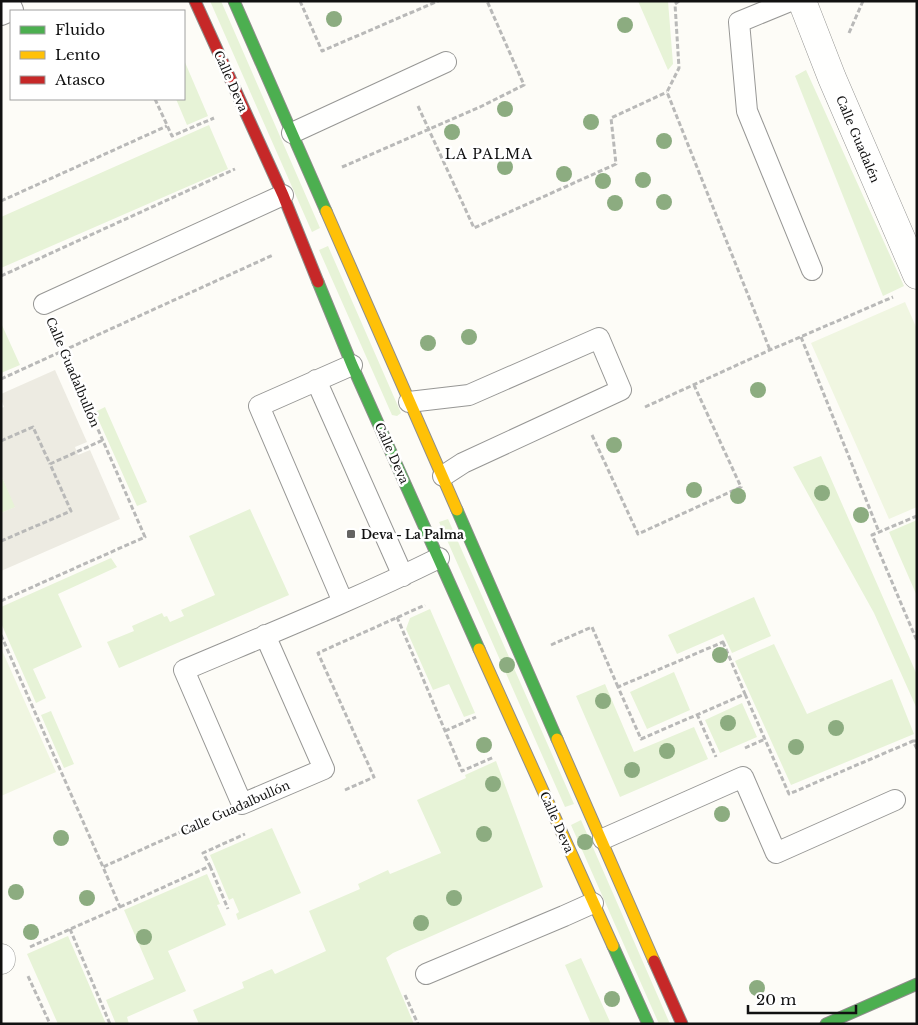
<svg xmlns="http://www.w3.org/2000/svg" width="918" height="1025" font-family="'Libre Baskerville',serif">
<rect width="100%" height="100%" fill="#fdfcf7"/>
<path fill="#e7f3d7" d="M210 1H221L320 228 312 232Z
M638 1H668L673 64 668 70Z
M184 60 208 116 187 125 176 99H184Z
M806 70 904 286 883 296 795 76Z
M209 125 228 169 1 268V217Z
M328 246 401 413 397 416 392 415 319 250Z
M1 323 20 365 1 373Z
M105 407 147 502 137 506 95 412Z
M821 456 917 675V709L874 613 793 467Z
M1 475 16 507 1 513Z
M250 509 289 595 119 668 107 642 134 631 132 626 162 613 164 617 167 616 170 622 184 616 181 610 215 595 189 536Z
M448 519 574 804 565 807 439 522Z
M917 520V596L889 532Z
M111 558 117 567 58 594 82 647 33 669 46 698 36 703 1 623V607Z
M754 597 771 636 732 653 723 634 677 654 668 635Z
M430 609 475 713 464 717 449 684 433 690 406 629 410 618Z
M774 644 807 714 892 679 914 734 791 785 735 661Z
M674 672 690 710 647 729 630 692Z
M605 684 634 752 694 727 708 759 620 797 576 696Z
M742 703 757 737 720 753 705 720Z
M51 711 74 764 64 768 41 715Z
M496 761 543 887 393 953 386 958 414 1024H199L193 1010 244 988 242 982 272 969 275 974 326 951 309 911 360 889 358 884 388 870 390 874 441 853 417 800 466 778 465 775Z
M581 820 670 1024H659L571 825Z
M272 828 301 893 238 920 236 914 239 912 233 898 229 900 210 855Z
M207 874 220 904 217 905 226 925 168 951 186 991 127 1017 129 1024H116L106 1000 154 979 124 910Z
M68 936 106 1024H58L27 954Z
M581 958 611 1024H591L565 965Z"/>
<path fill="#f0f6e1" d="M905 302 917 329V507L889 519 811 343Z
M1 648 56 772 1 796Z"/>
<path fill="#edebe2" d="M55 370 87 442 75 447 78 455 90 450 120 519 1 571V513L15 507 1 475V408L4 407 1 399V394Z"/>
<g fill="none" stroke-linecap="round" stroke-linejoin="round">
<defs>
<path id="lane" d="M790 1 739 22 747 111 812 270
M1 15 13 10 9 1
M292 133 446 62
M44 304 283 195
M316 380 403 576
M409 402 469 395 599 338 621 390 463 463 443 476
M343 602 259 406 352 365
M265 635 324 769 242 804 184 670C269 634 356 599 439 558
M603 839 743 777 776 853 895 800
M426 974 564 916 593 903"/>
<path id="street" d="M802 1 832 78 917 275
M1 958V960"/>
<path id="fast" d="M234 1 326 211
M318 282 352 365 479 649
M457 510 557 739
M613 946 648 1024
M826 1024 917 984"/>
<path id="slow" d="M326 211 457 510
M479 649 613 946
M557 739 654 961"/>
<path id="jam" d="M195 1 283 195 318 282
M654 961 682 1024"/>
</defs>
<use href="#lane" stroke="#979795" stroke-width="22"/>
<use href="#street" stroke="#979795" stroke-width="29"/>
<use href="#fast" stroke="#8e8d8b" stroke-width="13"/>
<use href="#slow" stroke="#8e8d8b" stroke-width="13"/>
<use href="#jam" stroke="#8e8d8b" stroke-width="13"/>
<path stroke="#b9b9b8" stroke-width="3" stroke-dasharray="5 2.5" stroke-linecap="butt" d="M300 1 322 51 438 1
M679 1 675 4 679 68 667 92 770 350
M849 33 863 1
M155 99 172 136 214 118
M418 106 474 228 616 164 611 118 667 92
M342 167 480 107 524 85 487 1
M1 201 167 126
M1 276 235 169
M801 337 879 532
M1 379 273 255
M645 407 770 350 893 297
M592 435 638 534 741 487 694 385
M1 441 33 427 50 464
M917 516 872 535 917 641
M1 541 71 511 50 464 103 440
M1 601 145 537 55 331
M397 617 462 771 494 757
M1 635 103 867
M723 642 745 694 641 739 618 687Z
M551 645 592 627 618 687
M745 694 789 794 913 741
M697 714 716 757
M445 731 476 717
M917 741H913L917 749
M745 748 765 739
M345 790 374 777 318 653 425 605
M210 866 228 909
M120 907 210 866 203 853 245 834
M70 929 110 1024
M30 947 120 907 103 867 216 816
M28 976 50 1024
M405 995 418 1024"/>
<use href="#lane" stroke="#fffffe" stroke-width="20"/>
<use href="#street" stroke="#fffffe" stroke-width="28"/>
<use href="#fast" stroke="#4caf50" stroke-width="11"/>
<use href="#slow" stroke="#ffc107" stroke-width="11"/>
<use href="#jam" stroke="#c62828" stroke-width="11"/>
</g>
<g fill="#8cac80">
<circle cx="334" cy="19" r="8"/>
<circle cx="625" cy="25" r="8"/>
<circle cx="505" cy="109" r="8"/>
<circle cx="591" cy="122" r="8"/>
<circle cx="452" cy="132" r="8"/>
<circle cx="664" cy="141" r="8"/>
<circle cx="505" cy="167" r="8"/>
<circle cx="564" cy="174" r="8"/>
<circle cx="643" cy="180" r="8"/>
<circle cx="603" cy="181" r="8"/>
<circle cx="664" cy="202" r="8"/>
<circle cx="615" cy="203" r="8"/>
<circle cx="469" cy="337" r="8"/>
<circle cx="428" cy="343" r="8"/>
<circle cx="758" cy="390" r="8"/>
<circle cx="614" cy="445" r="8"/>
<circle cx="694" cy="490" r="8"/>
<circle cx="822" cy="493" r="8"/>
<circle cx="738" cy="496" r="8"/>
<circle cx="861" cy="515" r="8"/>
<circle cx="720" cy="655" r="8"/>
<circle cx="507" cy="665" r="8"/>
<circle cx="603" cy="701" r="8"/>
<circle cx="728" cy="723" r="8"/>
<circle cx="836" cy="728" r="8"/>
<circle cx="484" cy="745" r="8"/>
<circle cx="796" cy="747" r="8"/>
<circle cx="667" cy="751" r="8"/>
<circle cx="632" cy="770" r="8"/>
<circle cx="493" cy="784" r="8"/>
<circle cx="722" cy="814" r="8"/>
<circle cx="484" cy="834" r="8"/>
<circle cx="61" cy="838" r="8"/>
<circle cx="585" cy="842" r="8"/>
<circle cx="16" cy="892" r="8"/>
<circle cx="87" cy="898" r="8"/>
<circle cx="454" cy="898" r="8"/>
<circle cx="421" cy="923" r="8"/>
<circle cx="31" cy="932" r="8"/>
<circle cx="144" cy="937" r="8"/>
<circle cx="757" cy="988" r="8"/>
<circle cx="612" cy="999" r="8"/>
</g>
<rect fill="#646362" stroke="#fff" stroke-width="2" x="346" y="529" width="10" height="10" rx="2.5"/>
<g text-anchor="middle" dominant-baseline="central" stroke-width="5" stroke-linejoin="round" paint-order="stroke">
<g font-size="12" fill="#111" stroke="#fff">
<text transform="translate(231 81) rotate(66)">Calle Deva</text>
<text transform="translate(858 139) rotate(67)">Calle Guadalén</text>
<text transform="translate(73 372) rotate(67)">Calle Guadalbullón</text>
<text transform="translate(392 453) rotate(66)">Calle Deva</text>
<text transform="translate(235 808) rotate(-24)">Calle Guadalbullón</text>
<text transform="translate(557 822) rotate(66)">Calle Deva</text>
</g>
<g font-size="12" font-weight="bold" fill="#111" stroke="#fff" text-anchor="start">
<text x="361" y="534">Deva - La Palma</text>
</g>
<g font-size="14" letter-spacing="1" fill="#111" stroke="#fff">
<text x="489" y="154">LA PALMA</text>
</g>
</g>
<rect width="918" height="1025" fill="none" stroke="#111111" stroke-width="5"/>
<rect x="10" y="10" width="175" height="90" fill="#ffffff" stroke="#a0a0a0"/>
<rect x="20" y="26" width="25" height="8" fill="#4caf50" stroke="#a0a0a0"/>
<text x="55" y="35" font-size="15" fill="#111111">Fluido</text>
<rect x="20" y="51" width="25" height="8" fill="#ffc107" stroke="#a0a0a0"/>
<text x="55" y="60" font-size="15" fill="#111111">Lento</text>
<rect x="20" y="76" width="25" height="8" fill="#c62828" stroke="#a0a0a0"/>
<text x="55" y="85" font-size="15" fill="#111111">Atasco</text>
<path d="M748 1005v8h108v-8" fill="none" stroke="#111111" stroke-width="2.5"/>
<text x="756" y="1005" font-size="15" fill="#111111" stroke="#ffffff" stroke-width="4" paint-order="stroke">20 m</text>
</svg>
